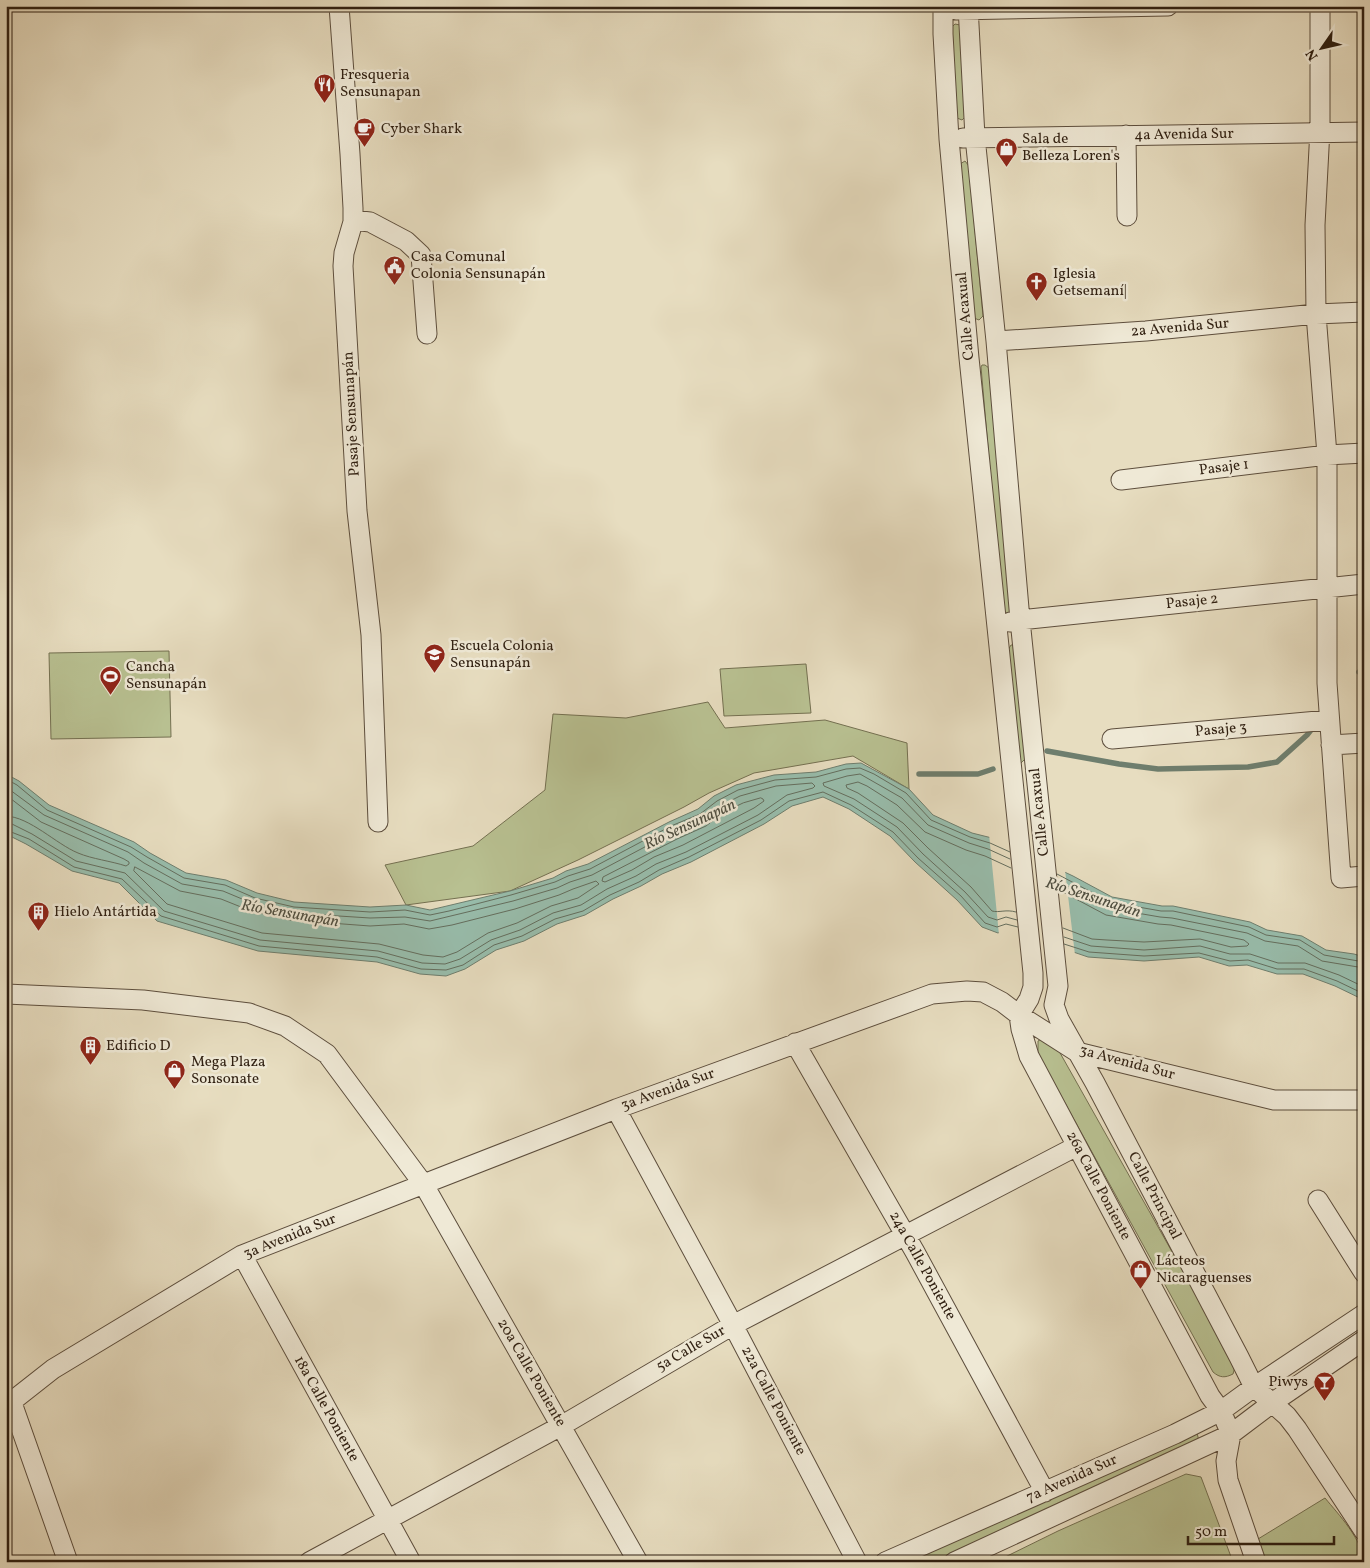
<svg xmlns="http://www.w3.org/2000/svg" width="1370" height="1568" font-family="Vollkorn,serif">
<rect width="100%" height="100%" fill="#e7ddc0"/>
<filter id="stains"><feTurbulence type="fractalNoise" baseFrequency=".004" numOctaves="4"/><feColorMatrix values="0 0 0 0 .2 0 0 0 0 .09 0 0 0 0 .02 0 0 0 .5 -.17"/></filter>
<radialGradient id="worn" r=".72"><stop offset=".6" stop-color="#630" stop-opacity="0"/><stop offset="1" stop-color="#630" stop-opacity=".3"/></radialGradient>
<path fill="#b8c091" stroke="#747051" d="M955 24 960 25 961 29 965 117 962 120 957 118 952 27Z
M965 161 969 166 983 316 979 320 974 318 960 164Z
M982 365H985L989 368 1011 606V610L1008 613H1005L1002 608 981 367Z
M1011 645H1014L1018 652 1025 759 1021 763 1018 761 1008 650Z
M169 651 171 737 51 739 49 653Z
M806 664 811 713 724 716 720 669Z
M708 702 725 728 825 720 907 743 909 789 853 756 754 773 709 793 684 807 578 860 510 891 406 905 385 865 473 846 545 790 553 714 626 718Z
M1043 1038 1055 1044 1233 1360 1235 1367 1233 1374C1225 1378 1220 1378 1213 1372L1038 1054V1041Z
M1197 1433 1199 1441 1074 1502 942 1562H903Z
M1186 1474 1201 1477 1233 1562H998L997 1561 1058 1531Z
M1325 1498C1339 1515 1362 1539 1364 1562H1266L1258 1539Z"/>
<path fill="#98bdac" stroke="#6e7e6e" d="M861 763 909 789 933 815 972 833 992 838 1073 876 1112 897 1162 906H1173L1250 922 1267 930 1302 936 1326 950 1354 954 1364 957V1000L1335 986 1303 974H1277L1247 965 1229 966 1199 957 1144 961 1088 957 1006 929 998 933 982 927 957 900 915 862 890 836 849 809 823 797 792 806 764 824 691 862 662 874 641 886 613 899 585 915 557 924 524 941 496 950 465 969 446 976 420 974 377 962 258 951 157 921 119 883 72 871 26 844 6 834V774L19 781 49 805 134 842 150 853 186 873 226 880 257 893 294 902 370 907 406 905 430 910 510 891 553 878 566 871 588 864 669 822 698 809 714 796 736 785 774 775 816 772 846 764Z"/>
<path fill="#e7ddc0" d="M989 834 1065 870 1075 955 1006 931 999 935Z"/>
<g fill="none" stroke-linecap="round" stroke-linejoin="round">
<path stroke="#646e5e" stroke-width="1" d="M6 779 17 785 47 810 131 847 147 857 184 878 225 885 255 898 294 907 370 912 405 910 430 915 449 911 511 895 555 882 568 876 590 869 671 826 700 814 717 801 738 790 775 780 816 777 846 769 860 768 874 774 906 793 931 820 970 837 990 843 1010 852
M6 787 44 815 128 852 144 863 182 884 223 891 254 904 292 913 370 918 405 917 430 921 513 901 557 888 570 882 592 875 673 832 703 819 720 806 740 796 776 786 812 783 815 786 813 788 787 795 758 815 686 852 656 864 636 876 607 889 581 905 553 913 520 930 491 940 460 959 445 964 422 963 378 951 260 940 164 911 125 873 76 861 32 834 12 824H6
M6 795 41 822 124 859 129 862V864L126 866C111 861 92 859 78 853 56 844 30 817 6 816
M761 798 763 799 764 801 754 808 683 845 654 857 632 870 605 882 602 881 603 877 677 839 706 826 724 812 743 803Z
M6 830 29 839 74 867 122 879 161 916 259 946 377 957 421 969 446 970 463 965 494 945 522 936 555 919 583 911 610 895 639 882 659 870 689 857 761 820 789 801 823 792 851 805 893 832 918 858 961 896 985 923 997 927 1006 924 1018 927
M1010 859 988 849 969 843 928 825 902 798 860 774 847 776 823 783 824 786 854 799 897 827 923 854 965 892 988 917 997 920 1006 917 1017 920
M135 867 180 891 221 899 251 911 290 920 370 926 404 924 429 929 452 925 515 909 559 895 573 889 596 881 599 884 578 898 551 906 517 923 488 933 457 952 443 957 423 955 379 944 262 933 167 904 134 871Z
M1011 868 985 856 966 850 925 832 897 805 867 786 858 782 846 785 847 788 858 793 903 823 928 848 971 887 992 911C999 913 1006 909 1016 912
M1057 874 1110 902 1161 911H1173L1249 927 1266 935 1300 940 1324 955 1364 962
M1058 881 1108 908 1160 917 1172 918 1247 933 1265 941 1298 946 1322 961 1364 968
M1059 890 1106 915 1158 924 1171 925 1244 940 1249 944 1247 946 1231 947 1200 939 1144 942 1107 940 1092 939 1063 928
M1064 937 1091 946 1144 950 1200 946 1230 954H1250L1278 963H1305L1339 975 1364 987
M1064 944 1089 952 1144 956 1199 953 1230 961 1248 960 1277 969H1304L1337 981 1364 994"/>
<path stroke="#6e7e6e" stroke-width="5.5" d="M1359 672H1364
M1047 751 1119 764 1158 769 1248 767 1277 762 1307 735 1315 725
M919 774H978L993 769"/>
<defs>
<path id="minor" d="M339 6 350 154 353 208V222L344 253 343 266 357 511 371 635 378 822
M943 6V34L949 139 969 358 1033 973V987L1029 999 1019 1015 1021 1029 1029 1056 1210 1396 1221 1411 1231 1434 1226 1461 1228 1480 1256 1562
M968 6 975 137 996 341 1020 620 1058 986 1054 1005 1059 1019 1095 1083 1239 1357 1254 1387 1287 1416 1297 1429 1364 1531
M1320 6V129L1315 225 1316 314 1327 455V683L1341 878 1364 876
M956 10 1168 6
M1126 135 1127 216
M963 138 1364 132
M353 220 370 222 406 241 421 255 427 334
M996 341 1146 331 1316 314 1364 312
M1121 480 1327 455 1364 453
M1010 622 1020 620 1364 584
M1112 739 1329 720
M1331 745 1364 743
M6 994 143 1000 249 1013 285 1026 327 1054 424 1185 638 1562
M795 1043 915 1252 1045 1492
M616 1109 733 1325 857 1562
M1318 1200 1364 1273
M242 1255 411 1562
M12 1403 68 1562
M6 1406 53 1369 242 1255 616 1109 932 994 967 991 983 992 1002 1002 1019 1015 1077 1052 1274 1100H1364
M309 1562 561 1426 733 1325 1077 1146
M885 1562 1175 1434 1221 1411 1254 1387 1364 1314
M954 1562 1231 1434 1272 1403 1364 1340"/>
</defs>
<use href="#minor" stroke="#5d4e3d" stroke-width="21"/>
<use href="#minor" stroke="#efe9d6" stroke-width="19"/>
</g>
<defs>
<symbol id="restaurant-pin" viewBox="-11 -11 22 30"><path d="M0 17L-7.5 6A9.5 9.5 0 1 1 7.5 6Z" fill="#8f2418" stroke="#efe9d6"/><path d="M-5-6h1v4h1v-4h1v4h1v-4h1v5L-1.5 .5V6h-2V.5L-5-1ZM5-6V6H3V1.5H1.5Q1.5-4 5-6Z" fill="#fff"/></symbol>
<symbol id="cafe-pin" viewBox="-11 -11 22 30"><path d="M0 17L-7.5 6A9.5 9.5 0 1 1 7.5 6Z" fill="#8f2418" stroke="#efe9d6"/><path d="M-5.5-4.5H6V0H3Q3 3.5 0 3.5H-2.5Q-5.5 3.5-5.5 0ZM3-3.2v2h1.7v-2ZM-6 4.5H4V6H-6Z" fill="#fff"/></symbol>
<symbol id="shop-pin" viewBox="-11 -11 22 30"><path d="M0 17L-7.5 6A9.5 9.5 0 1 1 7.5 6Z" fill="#8f2418" stroke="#efe9d6"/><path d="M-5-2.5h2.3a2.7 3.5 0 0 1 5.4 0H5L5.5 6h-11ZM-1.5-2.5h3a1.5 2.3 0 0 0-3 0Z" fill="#fff"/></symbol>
<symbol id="civic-pin" viewBox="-11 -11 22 30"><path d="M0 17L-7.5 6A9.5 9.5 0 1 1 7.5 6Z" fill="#8f2418" stroke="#efe9d6"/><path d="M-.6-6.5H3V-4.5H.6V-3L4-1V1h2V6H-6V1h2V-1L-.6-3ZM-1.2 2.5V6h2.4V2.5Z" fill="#fff"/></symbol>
<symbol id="church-pin" viewBox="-11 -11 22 30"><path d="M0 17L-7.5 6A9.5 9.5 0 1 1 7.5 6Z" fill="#8f2418" stroke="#efe9d6"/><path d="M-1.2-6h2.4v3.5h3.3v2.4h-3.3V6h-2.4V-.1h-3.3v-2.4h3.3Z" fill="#fff"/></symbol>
<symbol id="school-pin" viewBox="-11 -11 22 30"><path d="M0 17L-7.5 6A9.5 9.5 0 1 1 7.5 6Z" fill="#8f2418" stroke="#efe9d6"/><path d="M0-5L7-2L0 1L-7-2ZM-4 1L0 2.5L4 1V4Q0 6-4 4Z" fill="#fff"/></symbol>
<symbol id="stadium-pin" viewBox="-11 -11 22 30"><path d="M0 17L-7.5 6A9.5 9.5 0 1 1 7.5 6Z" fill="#8f2418" stroke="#efe9d6"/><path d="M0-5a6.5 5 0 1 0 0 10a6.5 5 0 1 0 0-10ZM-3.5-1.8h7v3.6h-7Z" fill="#fff"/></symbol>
<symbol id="building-pin" viewBox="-11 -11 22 30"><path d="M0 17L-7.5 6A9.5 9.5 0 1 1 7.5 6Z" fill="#8f2418" stroke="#efe9d6"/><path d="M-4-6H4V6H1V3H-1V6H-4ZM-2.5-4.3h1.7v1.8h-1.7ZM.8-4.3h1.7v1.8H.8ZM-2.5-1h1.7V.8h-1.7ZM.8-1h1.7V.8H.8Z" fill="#fff"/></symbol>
<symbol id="bar-pin" viewBox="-11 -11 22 30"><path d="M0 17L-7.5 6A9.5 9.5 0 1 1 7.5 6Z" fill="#8f2418" stroke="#efe9d6"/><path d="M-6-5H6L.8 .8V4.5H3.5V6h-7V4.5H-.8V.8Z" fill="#fff"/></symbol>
</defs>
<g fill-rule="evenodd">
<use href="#restaurant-pin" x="312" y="72" width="25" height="34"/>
<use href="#cafe-pin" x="352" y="116" width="25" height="34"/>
<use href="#shop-pin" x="994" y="136" width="25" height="34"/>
<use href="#civic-pin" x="382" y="254" width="25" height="34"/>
<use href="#church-pin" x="1024" y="270" width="25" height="34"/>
<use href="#school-pin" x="422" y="642" width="25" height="34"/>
<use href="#stadium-pin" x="98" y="664" width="25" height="34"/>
<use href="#building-pin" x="26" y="900" width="25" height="34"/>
<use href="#building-pin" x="78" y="1034" width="25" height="34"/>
<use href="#shop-pin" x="162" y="1058" width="25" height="34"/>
<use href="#shop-pin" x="1128" y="1258" width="25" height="34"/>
<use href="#bar-pin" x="1312" y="1370" width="25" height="34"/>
</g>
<g text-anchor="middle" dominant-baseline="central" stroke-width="5" stroke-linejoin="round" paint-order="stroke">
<g font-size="15" fill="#2f1f11" stroke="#efe9d6" text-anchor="start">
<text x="340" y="75">Fresqueria<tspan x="340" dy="17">Sensunapan</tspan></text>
<text x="381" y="129">Cyber Shark</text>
<text x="1022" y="139">Sala de<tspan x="1022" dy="17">Belleza Loren's</tspan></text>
<text x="411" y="257">Casa Comunal<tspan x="411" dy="17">Colonia Sensunapán</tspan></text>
<text x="1053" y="274">Iglesia<tspan x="1053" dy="17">Getsemaní|</tspan></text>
<text x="450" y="646">Escuela Colonia<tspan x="450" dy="17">Sensunapán</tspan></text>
<text x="126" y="667">Cancha<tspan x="126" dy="17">Sensunapán</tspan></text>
<text x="54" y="912">Hielo Antártida</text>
<text x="106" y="1046">Edificio D</text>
<text x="191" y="1062">Mega Plaza<tspan x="191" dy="17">Sonsonate</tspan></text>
<text x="1156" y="1261">Lácteos<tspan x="1156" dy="17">Nicaraguenses</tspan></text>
<text x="1308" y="1382" text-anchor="end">Piwys</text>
</g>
<g font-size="15" fill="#2f1f11" stroke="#efe9d6">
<text transform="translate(1184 135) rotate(-1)">4a Avenida Sur</text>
<text transform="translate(966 316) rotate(-95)">Calle Acaxual</text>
<text transform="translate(1180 328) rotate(-5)">2a Avenida Sur</text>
<text transform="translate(352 414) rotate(-93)">Pasaje Sensunapán</text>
<text transform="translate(1224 468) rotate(-7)">Pasaje 1</text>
<text transform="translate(1192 602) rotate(-6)">Pasaje 2</text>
<text transform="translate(1221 730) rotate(-5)">Pasaje 3</text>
<text transform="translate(1040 812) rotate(-96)">Calle Acaxual</text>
<text transform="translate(1127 1063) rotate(15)">3a Avenida Sur</text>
<text transform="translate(668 1090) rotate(-20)">3a Avenida Sur</text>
<text transform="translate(1098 1186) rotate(62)">26a Calle Poniente</text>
<text transform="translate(1154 1196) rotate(62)">Calle Principal</text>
<text transform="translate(290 1237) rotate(-22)">3a Avenida Sur</text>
<text transform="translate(922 1266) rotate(61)">24a Calle Poniente</text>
<text transform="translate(691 1349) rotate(-30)">5a Calle Sur</text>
<text transform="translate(531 1373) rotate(60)">20a Calle Poniente</text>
<text transform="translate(773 1401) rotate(62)">22a Calle Poniente</text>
<text transform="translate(326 1409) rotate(61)">18a Calle Poniente</text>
<text transform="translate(1072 1479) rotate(-24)">7a Avenida Sur</text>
</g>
<g font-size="16" font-style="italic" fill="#4e4e40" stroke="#efe9d6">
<text transform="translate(690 825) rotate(-25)">Río Sensunapán</text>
<text transform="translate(1093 898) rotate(18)">Río Sensunapán</text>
<text transform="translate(290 914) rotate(10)">Río Sensunapán</text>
</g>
</g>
<rect width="1370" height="1568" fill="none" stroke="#e7ddc0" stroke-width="25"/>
<rect x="8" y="8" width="1355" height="1553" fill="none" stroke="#2f1f11" stroke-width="2.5"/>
<rect x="12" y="12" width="1345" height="1543" fill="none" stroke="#2f1f11"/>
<g transform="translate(1322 48) rotate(236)" stroke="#efe9d6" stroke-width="4" paint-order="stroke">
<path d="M0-4L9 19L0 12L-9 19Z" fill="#2f1f11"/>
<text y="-8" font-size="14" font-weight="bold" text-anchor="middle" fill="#2f1f11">N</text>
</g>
<path d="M1188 1536v8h146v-8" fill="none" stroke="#2f1f11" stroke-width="2.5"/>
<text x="1195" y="1536" font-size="15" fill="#2f1f11" stroke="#efe9d6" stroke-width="4" paint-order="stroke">50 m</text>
<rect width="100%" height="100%" filter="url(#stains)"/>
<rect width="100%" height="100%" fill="url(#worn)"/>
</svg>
